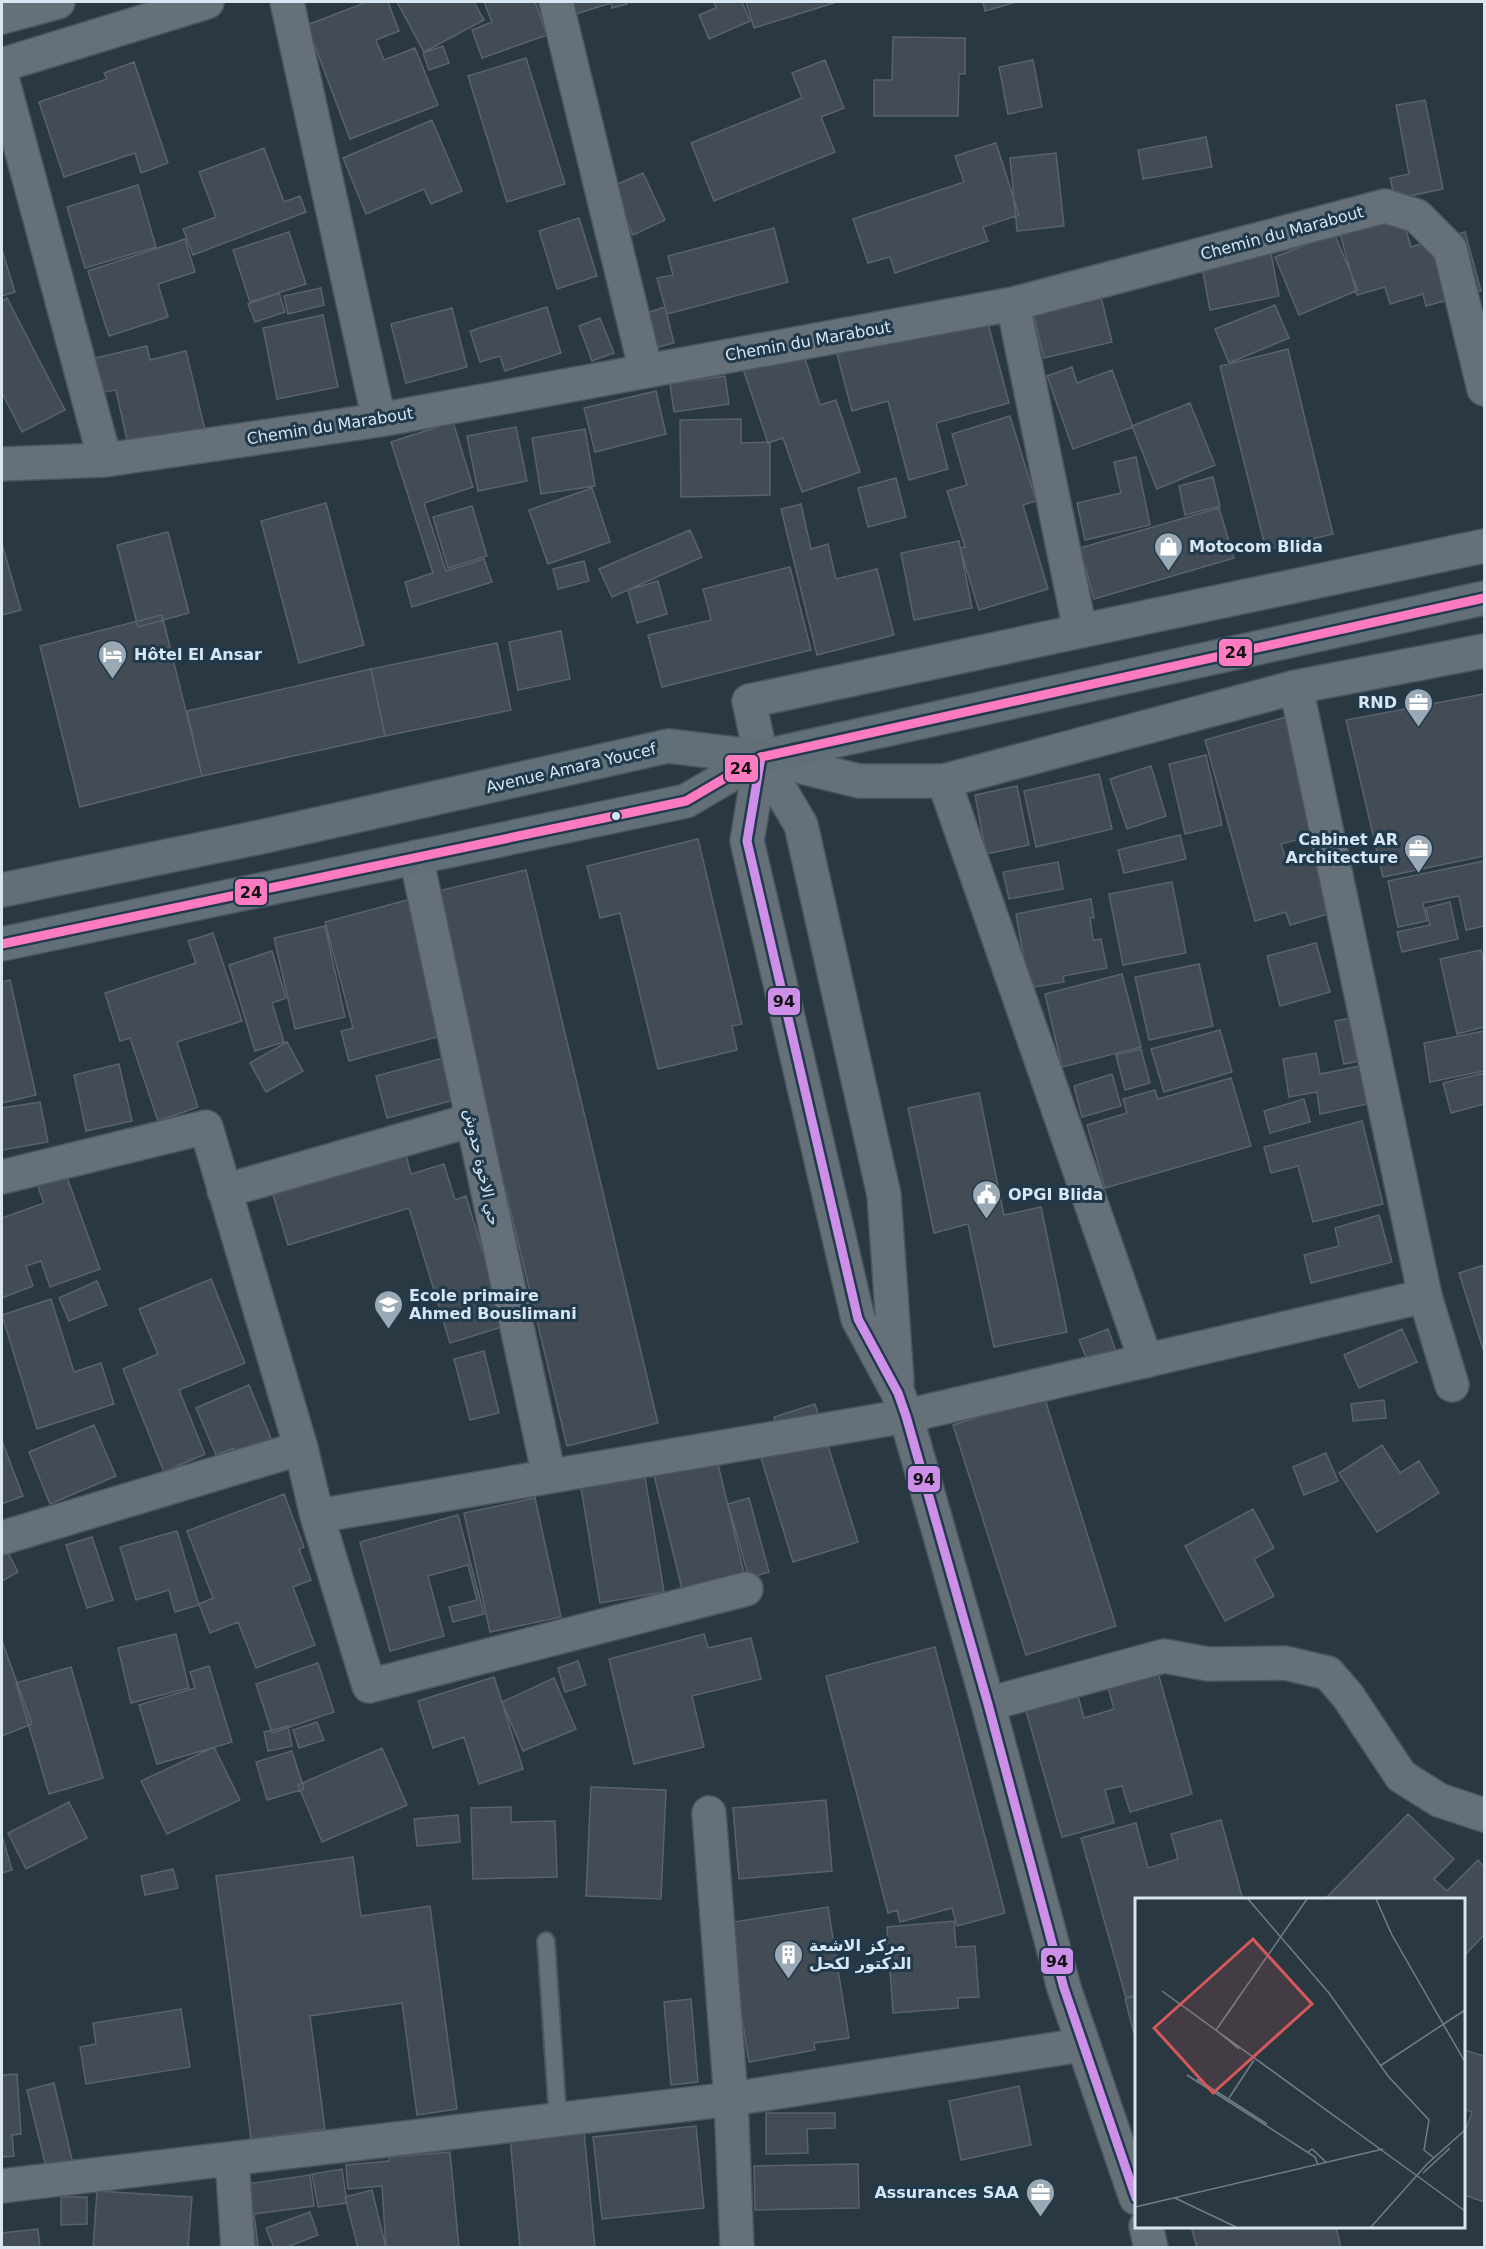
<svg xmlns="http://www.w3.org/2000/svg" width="1486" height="2249" font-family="'DejaVu Sans',Cairo,sans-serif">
<rect width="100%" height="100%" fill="#2a3842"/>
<path fill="#434b54" stroke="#5a626c" stroke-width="1.5" d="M367 2H388L399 31 376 40 384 60 415 48 438 105 350 139 307 25Z
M397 2H474L484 20 424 52Z
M484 2H535L547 35 482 58 472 30 492 22Z
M564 2H626L627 4 612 8 611 3 569 16Z
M714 2H742L750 21 709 39 699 15 716 8Z
M746 2H837L754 28Z
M983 2H1016L985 11Z
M893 37 965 38V74H959L958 116H874V80H892Z
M443 46 449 63 429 70 423 53Z
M526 58 565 184 507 202 468 76Z
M825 60 844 108 821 117 835 152 714 201 691 143 802 98 792 73Z
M1033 60 1042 107 1008 114 999 67Z
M134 62 168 163 141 173 135 153 64 177 39 102 107 79 104 73Z
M1425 100 1443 189 1395 199 1390 178 1409 174 1396 105Z
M432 120 462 191 431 204 424 189 366 214 343 158Z
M1206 137 1212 167 1143 179 1138 150Z
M996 143 1019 215 983 227 988 241 895 273 890 257 868 263 853 219 964 182 955 156Z
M264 148 284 202 300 196 306 212 193 255 183 229 216 217 199 172Z
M1056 153 1064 226 1017 231 1010 158Z
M643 173 665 220 633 235 611 187Z
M138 185 156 247 85 268 67 207Z
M1401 213 1411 247 1465 232 1481 291 1426 306 1423 294 1390 304 1385 287 1357 295 1339 230Z
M579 218 597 276 557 289 539 231Z
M774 228 788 282 667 314 657 278 673 275 668 256Z
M289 232 306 284 250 302 233 250Z
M1334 233 1358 290 1299 315 1275 257Z
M185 239 195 272 158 284 168 317 109 336 88 271Z
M2 250 15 292 2 296Z
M1271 253 1279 296 1210 310 1202 267Z
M1095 272 1112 342 1044 358 1027 289Z
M321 288 324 305 288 314 284 296Z
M279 293 285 312 255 322 248 304Z
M7 298 65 410 22 432 2 393V301Z
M1275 305 1289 338 1229 363 1215 329Z
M547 307 561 353 505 371 500 356 480 362 470 331Z
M665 307 674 343 654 348 646 313Z
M452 308 467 367 406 383 391 324Z
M985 312 1009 403 936 423 948 469 909 480 888 401 852 411 837 354Z
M323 315 338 387 277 399 263 328Z
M600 318 614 353 592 361 579 326Z
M799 340 820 405 836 400 860 472 802 492 783 438 768 443 740 360Z
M147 346 150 360 186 351 205 430 129 449 116 390 103 392 95 358Z
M1288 349 1333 534 1266 550 1220 366Z
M1072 367 1077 383 1112 370 1133 427 1073 449 1047 376Z
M725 376 729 404 674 412 670 384Z
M656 391 666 434 595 452 584 408Z
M1190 403 1215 465 1157 489 1132 426Z
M1010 416 1036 501 1023 505 1048 589 979 610 960 548 965 547 947 491 967 485 952 434Z
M741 419V443L770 442V495L681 497 680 420Z
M453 422 473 487 424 503 446 571 484 559 492 582 412 607 405 582 433 573 391 442Z
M516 427 527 481 478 491 467 436Z
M585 429 595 486 541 494 532 438Z
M1136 457 1150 525 1085 540 1077 503 1121 493 1114 462Z
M1213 477 1220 506 1185 515 1179 486Z
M896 478 906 517 868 527 858 488Z
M592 488 610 542 548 564 529 510Z
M326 503 364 645 299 663 261 521Z
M801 504 811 549 828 544 836 579 877 569 894 635 817 655 781 509Z
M472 506 487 556 448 568 433 517Z
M1219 508 1234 558 1094 599 1080 548Z
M690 530 702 557 612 597 599 569Z
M168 532 189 613 138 627 117 545Z
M959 541 972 608 914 620 901 553Z
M2 544 21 610 2 615Z
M584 561 589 581 558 589 553 569Z
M790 567 811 650 662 687 648 635 711 620 703 589Z
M658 581 667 614 637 623 628 590Z
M162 615 202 776 80 807 40 646Z
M561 631 570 679 518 690 509 642Z
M497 643 511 710 385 736 371 669Z
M371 669 385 736 202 776 187 711Z
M1484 694V856L1383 877 1346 720Z
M1286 717 1318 834 1281 844 1287 862 1319 853 1335 912 1290 925 1286 912 1255 921 1205 740Z
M1206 755 1222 825 1185 834 1169 764Z
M1151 766 1166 816 1127 829 1110 779Z
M1099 774 1112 829 1036 847 1024 791Z
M1017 786 1029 845 986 854 975 795Z
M1180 835 1186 859 1124 873 1118 850Z
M698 839 742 1024 732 1026 737 1050 658 1069 620 913 600 918 587 866Z
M1484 861V926L1466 930 1459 896 1423 903 1427 921 1398 927 1388 881Z
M1058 862 1063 889 1009 899 1003 872Z
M526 870 658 1423 567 1446 434 892Z
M1172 882 1186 953 1123 965 1109 894Z
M411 899 448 1034 349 1061 341 1031 353 1028 325 922Z
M1091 899 1094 918H1090L1093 940 1101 939 1107 968 1063 976 1064 982 1029 988 1016 914Z
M1450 902 1458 939 1402 952 1397 932 1430 925 1426 908Z
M325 926 345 1017 295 1029 274 938Z
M213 933 242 1021 177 1042 198 1107 158 1121 130 1038 120 1041 105 993 196 963 188 941Z
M1316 943 1330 992 1280 1006 1267 956Z
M1481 950 1484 964V1027L1457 1034 1440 959Z
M272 951 286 998 272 1003 284 1042 255 1051 229 965Z
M1199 964 1213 1026 1149 1040 1135 977Z
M1122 974 1141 1047 1062 1067 1045 994Z
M10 980 36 1095 2 1103V982Z
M1355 1017 1364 1060 1344 1064 1335 1021Z
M1220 1030 1232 1072 1164 1092 1151 1049Z
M1484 1031V1071L1430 1082 1424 1043Z
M287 1042 303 1071 266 1092 250 1063Z
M1141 1049 1150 1083 1125 1090 1116 1055Z
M1316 1053 1320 1074 1365 1065 1372 1103 1320 1114 1317 1092 1289 1097 1283 1059Z
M447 1057 458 1099 387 1118 376 1076Z
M119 1064 132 1121 86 1131 74 1075Z
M1484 1073V1104L1451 1113 1443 1083Z
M1112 1074 1121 1106 1082 1117 1074 1086Z
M1231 1078 1251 1146 1105 1188 1087 1125 1127 1113 1123 1099 1155 1090 1158 1099Z
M979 1093 1004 1215 1041 1207 1067 1332 994 1347 968 1224 934 1233 908 1108Z
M1304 1099 1310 1122 1270 1133 1264 1111Z
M40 1102 48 1142 2 1150V1108Z
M1362 1121 1383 1204 1313 1222 1298 1166 1271 1173 1264 1147Z
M404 1147 411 1174 444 1164 455 1200 466 1196 505 1326 450 1343 409 1208 288 1245 271 1188Z
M63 1166 100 1269 50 1287 41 1261 26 1266 33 1286 2 1298V1218L44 1203 34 1176Z
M1379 1215 1392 1262 1311 1283 1304 1255 1339 1246 1335 1228Z
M1484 1265V1352L1459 1273Z
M211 1279 245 1363 179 1390 205 1454 164 1472 123 1369 158 1354 139 1309Z
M97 1281 107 1305 69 1321 59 1298Z
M51 1299 74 1372 101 1363 114 1404 37 1429 2 1315Z
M1108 1329 1117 1354 1089 1365 1079 1340Z
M1402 1329 1417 1362 1359 1388 1344 1355Z
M484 1351 499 1413 470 1420 454 1359Z
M249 1385 275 1448 240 1463 234 1448 216 1455 196 1408Z
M1044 1396 1116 1626 1026 1655 953 1425Z
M1384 1400 1386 1418 1353 1421 1351 1404Z
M815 1404 858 1542 793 1562 755 1438 778 1431 774 1417Z
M94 1425 116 1476 50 1504 29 1452Z
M2 1441 23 1496 2 1504Z
M1382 1445 1400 1473 1419 1461 1439 1493 1377 1532 1339 1473Z
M1326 1453 1338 1481 1304 1495 1293 1467Z
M717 1460 745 1577 683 1593 654 1475Z
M645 1477 664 1592 600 1603 581 1488Z
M284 1494 304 1547 299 1549 311 1580 293 1587 315 1645 256 1668 238 1622 210 1633 199 1604 213 1598 187 1531Z
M535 1498 561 1617 490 1632 464 1513Z
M749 1498 769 1572 749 1578 728 1504Z
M1253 1509 1274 1548 1254 1559 1274 1596 1225 1621 1185 1546Z
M458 1515 484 1614 453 1622 449 1607 477 1600 468 1565 428 1576 444 1636 390 1651 360 1542Z
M177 1531 199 1605 175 1612 169 1590 136 1600 120 1547Z
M92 1537 113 1600 87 1608 66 1545Z
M7 1551 18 1572 2 1581V1553Z
M176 1634 189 1688 131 1703 118 1648Z
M704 1634 708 1648 751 1638 761 1679 692 1696 704 1747 634 1764 609 1659Z
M2 1641 32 1724 2 1736Z
M935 1647 1005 1913 957 1926 952 1908 900 1922 897 1910 888 1913 826 1676Z
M578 1661 586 1685 565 1692 558 1668Z
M318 1663 334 1712 272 1733 256 1684Z
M209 1666 232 1742 157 1764 139 1705 195 1688 190 1672Z
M71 1667 103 1778 49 1794 16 1683Z
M1157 1669 1192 1794 1130 1812 1122 1786 1105 1790 1114 1823 1062 1837 1024 1704 1076 1689 1084 1718 1114 1709 1107 1684Z
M494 1677 523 1769 479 1784 464 1737 433 1748 418 1701Z
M554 1678 576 1729 523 1751 502 1702Z
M317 1722 324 1740 299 1748 293 1730Z
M288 1726 292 1746 268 1751 264 1732Z
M214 1747 240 1800 167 1834 141 1781Z
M382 1748 407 1805 322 1842 298 1785Z
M292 1751 304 1789 267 1800 256 1762Z
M591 1787 666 1790 661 1899 586 1896Z
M826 1800 832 1871 739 1879 733 1808Z
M69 1802 87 1838 26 1869 8 1833Z
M511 1807V1822L555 1821 557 1877 473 1879 471 1808Z
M1408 1814 1454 1859 1434 1879 1447 1891 1478 1860 1484 1867V1935L1464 1956V1900H1324Z
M458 1815 460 1842 417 1846 414 1819Z
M1221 1820 1243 1900H1136V1995L1126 1998 1081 1838 1136 1823 1148 1868 1178 1859 1171 1834Z
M2 1836 12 1870 2 1873Z
M353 1857 361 1916 430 1906 457 2109 417 2115 402 2003 310 2016 325 2129 251 2139 216 1876Z
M173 1869 178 1888 145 1895 141 1876Z
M828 1907 849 2038 814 2043 815 2050 749 2062 727 1923Z
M954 1921 956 1947 975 1946 979 1997 958 1998V2008L893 2013 887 1927Z
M1136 1996V2041L1125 1999Z
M691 1999 698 2082 671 2085 664 2002Z
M181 2009 190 2067 86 2084 80 2047 96 2044 93 2023Z
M1464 2050 1484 2056V2202L1464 2195V2128L1466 2129 1472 2112 1464 2109Z
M17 2074 21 2134 12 2135 14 2156 2 2157V2075Z
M54 2083 73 2164 47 2171 27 2090Z
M1019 2086 1031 2145 961 2160 949 2101Z
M766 2113H835V2128L807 2129 808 2153 766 2154Z
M696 2126 704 2208 602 2219 593 2137Z
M584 2131 595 2248H520L510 2137Z
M450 2152 459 2248H386L382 2186 348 2189 346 2165 389 2161V2157Z
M858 2164 859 2208 755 2210 754 2166Z
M342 2169 347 2203 318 2207 312 2174Z
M310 2175 314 2206 254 2214 258 2245 240 2248 232 2186Z
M372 2190 386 2248H358L345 2197Z
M97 2191 192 2197 188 2248H93Z
M61 2197H87V2224L61 2225Z
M310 2212 318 2235 284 2248H274L266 2228Z
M1191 2226H1336L1341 2248H1197Z
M38 2229 40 2248H2V2233Z"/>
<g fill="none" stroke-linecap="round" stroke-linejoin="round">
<defs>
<path id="service" d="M546 1941 558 2120"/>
<path id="minor" d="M287 2 379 420
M556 2 646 371
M2 78 105 460
M1013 304 1080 630
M2 464 105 460 379 420 1013 304 1385 206 1417 216 1450 249 1484 389
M1484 546 749 701 761 757 859 781H944L1296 687 1484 651
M1296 687 1425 1296 1452 1385
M944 781 1146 1361
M416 857 549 1476
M2 1177 206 1127 301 1448 317 1516 369 1686 746 1589
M224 1191 472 1120
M317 1516 906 1416 1425 1296
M2 1538 301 1448
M988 1704 1164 1656 1208 1664 1285 1663 1328 1673 1348 1696 1401 1776 1439 1800 1484 1815
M709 1813 731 2099 737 2248
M232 2159 238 2248
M2 2186 731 2099 1082 2045"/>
<path id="tertiary" d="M2 17 58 2
M2 65 207 2"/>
<path id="secondary" d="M761 757 747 841 858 1319 898 1393 906 1416 988 1704 1064 1988 1136 2198
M761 757 801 825 884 1195 897 1382
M1146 2226 1151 2248"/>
<path id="primary" d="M2 890 256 838 668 746 761 757
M2 944 686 801 761 757 1484 598"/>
</defs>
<use href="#service" stroke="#4a575f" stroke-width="20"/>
<use href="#minor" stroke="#4a575f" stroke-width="36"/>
<use href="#tertiary" stroke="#4a575f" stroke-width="36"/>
<use href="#secondary" stroke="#4a575f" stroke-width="36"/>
<use href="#primary" stroke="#4a575f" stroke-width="36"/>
<use href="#service" stroke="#667078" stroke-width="16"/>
<use href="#minor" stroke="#667078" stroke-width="33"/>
<use href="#tertiary" stroke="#667078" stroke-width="33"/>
<use href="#secondary" stroke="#667078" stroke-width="33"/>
<use href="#primary" stroke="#606f78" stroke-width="33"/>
<defs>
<path id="bus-1" d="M761 757 747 841 858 1319 898 1393 906 1416 988 1704 1064 1988 1136 2198"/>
<path id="bus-2" d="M2 944 686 801 761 757 1484 598"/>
</defs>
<use href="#bus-1" stroke="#203a4c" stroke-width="14"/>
<use href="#bus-2" stroke="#203a4c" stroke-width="14"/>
<use href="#bus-1" stroke="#ce8fe9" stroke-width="9"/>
<use href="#bus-2" stroke="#fe7ac1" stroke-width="9"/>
</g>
<defs>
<symbol id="shop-pin" viewBox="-11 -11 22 30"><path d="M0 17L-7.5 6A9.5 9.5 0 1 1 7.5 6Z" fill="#9aa9b4" stroke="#203a4c"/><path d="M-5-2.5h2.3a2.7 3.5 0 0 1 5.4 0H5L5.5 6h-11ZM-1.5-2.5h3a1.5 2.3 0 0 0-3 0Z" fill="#fff"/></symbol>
<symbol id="hotel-pin" viewBox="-11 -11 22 30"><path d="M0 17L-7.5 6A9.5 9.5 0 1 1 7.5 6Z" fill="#9aa9b4" stroke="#203a4c"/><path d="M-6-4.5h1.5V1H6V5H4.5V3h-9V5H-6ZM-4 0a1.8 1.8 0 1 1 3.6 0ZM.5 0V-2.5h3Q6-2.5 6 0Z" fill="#fff"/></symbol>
<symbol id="office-pin" viewBox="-11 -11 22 30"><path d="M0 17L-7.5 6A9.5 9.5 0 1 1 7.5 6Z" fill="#9aa9b4" stroke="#203a4c"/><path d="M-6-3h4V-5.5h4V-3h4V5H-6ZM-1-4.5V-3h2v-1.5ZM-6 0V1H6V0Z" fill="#fff"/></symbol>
<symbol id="civic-pin" viewBox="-11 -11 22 30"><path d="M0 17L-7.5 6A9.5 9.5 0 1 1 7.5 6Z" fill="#9aa9b4" stroke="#203a4c"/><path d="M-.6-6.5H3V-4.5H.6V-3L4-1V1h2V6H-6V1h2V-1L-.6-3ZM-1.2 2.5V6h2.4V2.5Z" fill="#fff"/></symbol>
<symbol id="school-pin" viewBox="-11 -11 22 30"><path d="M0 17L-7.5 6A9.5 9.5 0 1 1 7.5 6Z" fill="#9aa9b4" stroke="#203a4c"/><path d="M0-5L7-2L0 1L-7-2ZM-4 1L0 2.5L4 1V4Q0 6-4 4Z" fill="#fff"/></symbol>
<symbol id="building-pin" viewBox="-11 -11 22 30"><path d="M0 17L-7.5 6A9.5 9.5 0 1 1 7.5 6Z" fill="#9aa9b4" stroke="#203a4c"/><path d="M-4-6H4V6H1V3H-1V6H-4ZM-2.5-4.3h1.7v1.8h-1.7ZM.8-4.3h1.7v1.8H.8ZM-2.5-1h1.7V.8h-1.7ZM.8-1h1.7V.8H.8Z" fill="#fff"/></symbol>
</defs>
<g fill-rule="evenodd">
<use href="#shop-pin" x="1152" y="530" width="33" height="45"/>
<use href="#hotel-pin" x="96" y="638" width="33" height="45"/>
<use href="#office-pin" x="1402" y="686" width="33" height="45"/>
<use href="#office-pin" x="1402" y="832" width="33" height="45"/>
<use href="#civic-pin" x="970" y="1178" width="33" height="45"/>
<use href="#school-pin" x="372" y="1288" width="33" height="45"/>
<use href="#building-pin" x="772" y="1938" width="33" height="45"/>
<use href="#office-pin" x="1024" y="2176" width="33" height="45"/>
</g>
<circle fill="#d7e6f2" stroke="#203a4c" stroke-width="2" cx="616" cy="816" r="5"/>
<g text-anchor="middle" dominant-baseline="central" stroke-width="6" stroke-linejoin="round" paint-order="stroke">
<g font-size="16" fill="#d7e6f2" stroke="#203a4c">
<text transform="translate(1282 233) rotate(-15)">Chemin du Marabout</text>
<text transform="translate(808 341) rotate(-10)">Chemin du Marabout</text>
<text transform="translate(330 426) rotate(-9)">Chemin du Marabout</text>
<text transform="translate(571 768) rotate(-13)">Avenue Amara Youcef</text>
<text transform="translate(482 1167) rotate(78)">حي الاخوة حدوش</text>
</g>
<g font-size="16" font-weight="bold" fill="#d7e6f2" stroke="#203a4c" text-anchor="start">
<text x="1189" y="546">Motocom Blida</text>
<text x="134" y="654">Hôtel El Ansar</text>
<text x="1397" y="702" text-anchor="end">RND</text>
<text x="1398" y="839" text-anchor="end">Cabinet AR<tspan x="1398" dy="18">Architecture</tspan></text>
<text x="1008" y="1194">OPGI Blida</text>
<text x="409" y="1295">Ecole primaire<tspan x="409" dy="18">Ahmed Bouslimani</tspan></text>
<text x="809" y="1945">مركز الاشعة<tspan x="809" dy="18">الدكتور لكحل</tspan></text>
<text x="1019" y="2192" text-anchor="end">Assurances SAA</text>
</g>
</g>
<g transform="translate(1135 1898)">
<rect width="330" height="330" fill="#2a3842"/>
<path fill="none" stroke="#6f7e88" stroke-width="1.5" d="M113 1 194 95 253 178 294 222 289 252 299 260M241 1 257 37 330 164M27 93 285 280M81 132 104 151M81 132 172 1M81 132 100 105M245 168 330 112M52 177 180 259 183 267M62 181 132 226M94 200 119 162M173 254 177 251 191 264M288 275 315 250M285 280 330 313M40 300 101 329M0 309 248 251M236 329 292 266 330 232"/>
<path fill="#d6585a" fill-opacity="0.15" stroke="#d6585a" stroke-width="3" d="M118 41 177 106 78 195 19 130Z"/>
<rect width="330" height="330" fill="none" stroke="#d7e6f2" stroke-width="3"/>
</g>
<g stroke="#203a4c" stroke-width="2">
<rect x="1218" y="638" width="35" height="29" rx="6" fill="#fe7ac1"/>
<rect x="724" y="754" width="35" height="29" rx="6" fill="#fe7ac1"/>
<rect x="234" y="878" width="34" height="28" rx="6" fill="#fe7ac1"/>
<rect x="767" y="987" width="34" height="29" rx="6" fill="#ce8fe9"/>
<rect x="907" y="1465" width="34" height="28" rx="6" fill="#ce8fe9"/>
<rect x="1040" y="1947" width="34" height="28" rx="6" fill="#ce8fe9"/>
</g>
<g font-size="16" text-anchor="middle" font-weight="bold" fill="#111">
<text x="1236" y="658">24</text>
<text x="741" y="774">24</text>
<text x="251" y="898">24</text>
<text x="784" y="1007">94</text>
<text x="924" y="1485">94</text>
<text x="1057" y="1967">94</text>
</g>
<rect width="1486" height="2249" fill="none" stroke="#d7e6f2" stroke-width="6"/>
</svg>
